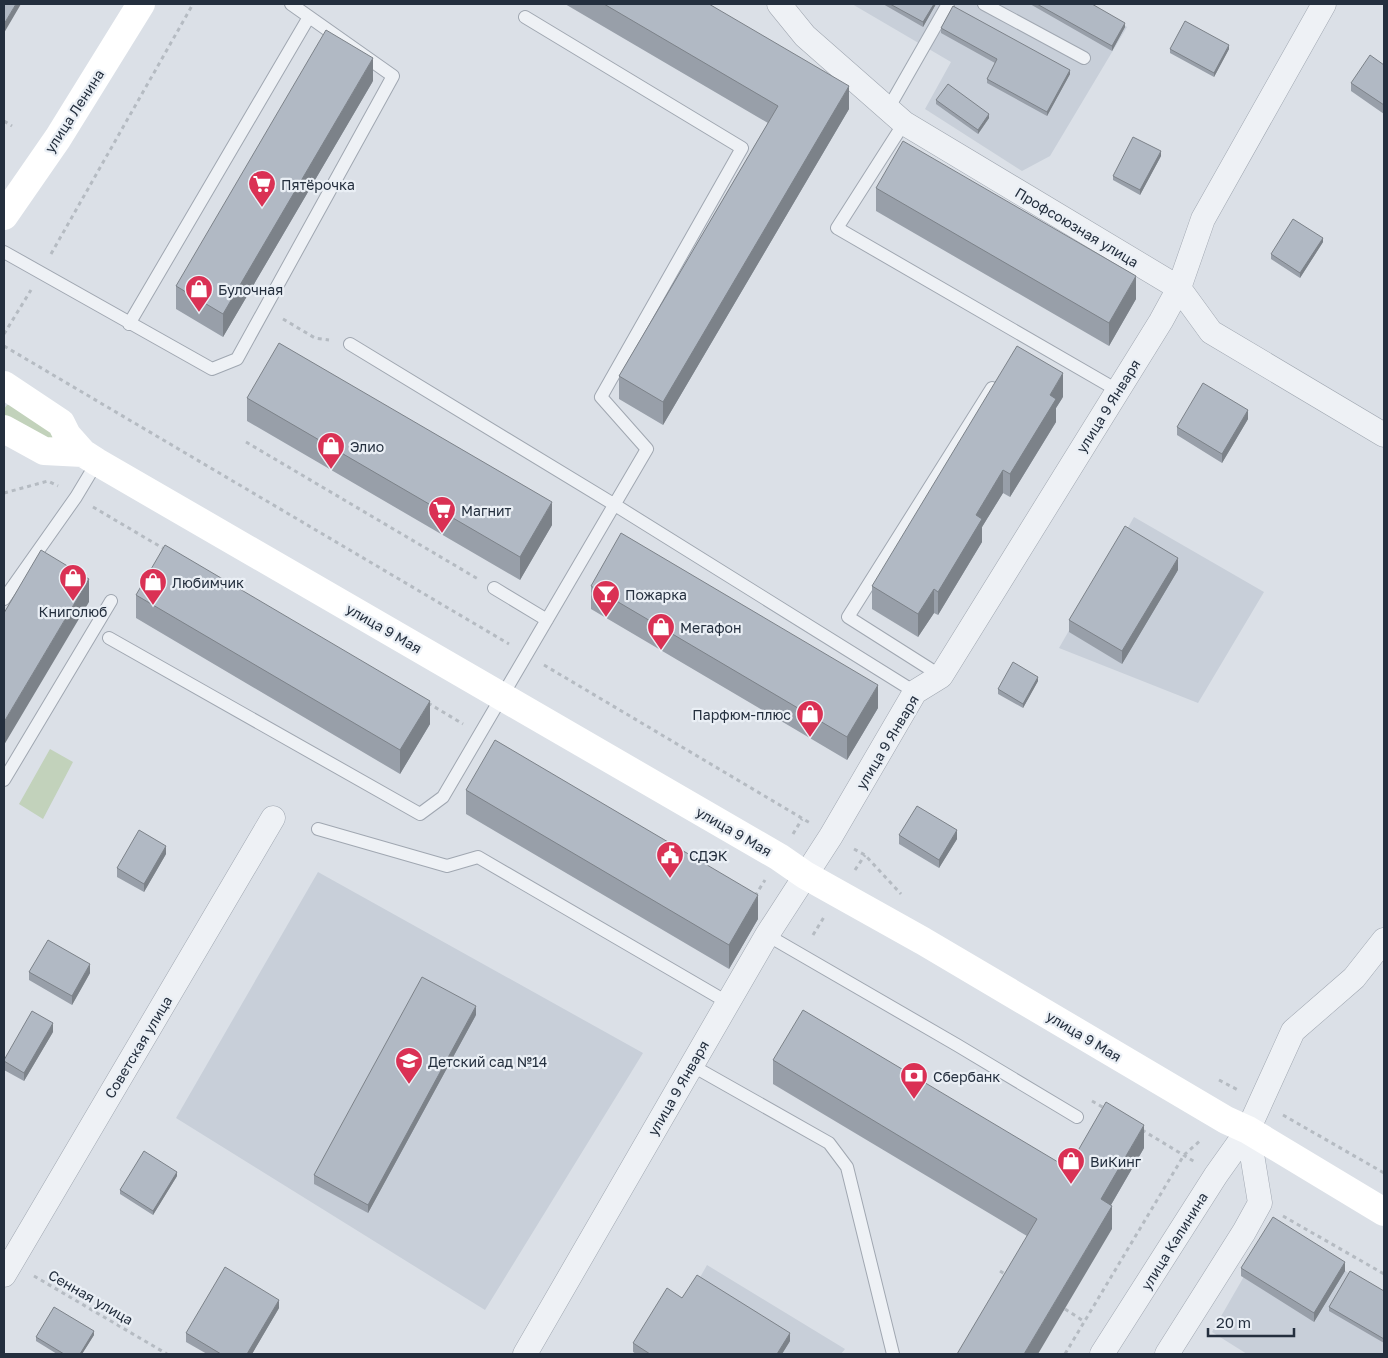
<svg xmlns="http://www.w3.org/2000/svg" width="1388" height="1358" font-family="'Golos Text',sans-serif">
<rect width="100%" height="100%" fill="#dbe0e7"/>
<path fill="#c8cfd9" d="M852 4H1088L1127 27 1050 156 1022 171 925 109 951 62Z
M1134 517 1264 592 1198 703 1059 648Z
M318 872 643 1053 485 1310 176 1118Z
M1273 1226 1384 1295V1354H1247L1212 1332Z
M707 1265 845 1349 841 1354H657Z"/>
<path fill="#c2d2bb" d="M7 405H12L57 431 55 443 5 417 4 409Z
M50 749 73 762 43 819 19 804Z"/>
<g fill="none" stroke-linecap="round" stroke-linejoin="round">
<defs>
<path id="lane" d="M984 4 1084 58
M888 109 948 4
M904 123 837 228 1117 390
M4 252 212 369 237 359 393 76 291 4
M129 324 309 17
M350 344 615 505 915 692
M494 588 547 620
M4 599 76 497 97 462
M109 638 420 814 443 797 647 449 601 397 742 148 525 17
M941 676 848 617 992 388
M4 780 111 601
M318 829 447 866 478 857 727 1002
M767 935 957 1045 1077 1117
M691 1065 829 1143 847 1167 893 1354"/>
<path id="street" d="M779 4 805 36 904 123 1179 288 1211 332 1384 435
M4 1275 273 818
M525 1354 767 935 831 836 915 692 941 676 1161 321 1179 288 1203 219 1324 4
M1102 1354 1216 1175 1248 1130
M1167 1354 1244 1232 1260 1203 1248 1130 1293 1031 1354 978 1384 940"/>
</defs>
<use href="#lane" stroke="#a0a7b1" stroke-width="14"/>
<use href="#street" stroke="#a0a7b1" stroke-width="25"/>
<path stroke="#b5bbc2" stroke-width="3" stroke-dasharray="4 4" stroke-linecap="butt" d="M4 121 12 126
M51 254 193 4
M283 319 315 338 329 340
M4 334 31 290
M4 346 509 644
M246 442 478 579
M4 493 48 481 58 486
M93 507 166 550
M544 665 810 823
M428 703 463 724
M793 834 802 819
M854 849 865 855 901 894
M855 870 865 855
M755 896 765 880
M813 935 824 917
M1219 1080 1238 1090
M1092 1101 1106 1109
M1283 1115 1384 1173
M1142 1130 1195 1162
M1283 1216 1384 1274
M1000 1271 1008 1276
M34 1276 167 1354
M1065 1309 1085 1322
M1065 1354 1184 1155 1202 1139"/>
<use href="#lane" stroke="#eef1f5" stroke-width="12"/>
<use href="#street" stroke="#eef1f5" stroke-width="24"/>
<path stroke="#fff" stroke-width="28" d="M4 216 58 138 141 4
M4 385 61 423 67 435 83 453 97 462 779 857 805 875 923 941 1226 1120 1248 1130 1384 1212
M4 429 44 451 83 453"/>
</g>
<path fill="#989fa9" d="M565 4H709L849 109 663 425 619 399V376L768 123Z
M883 4H936L923 27Z
M1030 4H1092L1125 27 1112 51Z
M941 28 1070 74 1047 116 987 83V79L995 63 941 33Z
M1170 49H1229L1214 77 1170 53Z
M1384 65V114L1351 91V83Z
M373 81 223 337 176 309V286Z
M936 100 989 118 978 134 936 104Z
M1161 156 1140 195 1113 180V176Z
M876 188 1136 299 1109 346 876 211Z
M1323 242 1300 278 1271 259V254Z
M1063 397 1056 408V422L1010 497 1003 493 982 527V542L938 615 934 613 918 637 872 609V586Z
M247 398 552 525 520 580 247 421Z
M1248 419 1222 463 1177 435V427Z
M1178 570 1122 664 1069 632V620Z
M591 586 878 708 847 760 591 609Z
M136 595 430 724 400 774 136 618Z
M1038 681 1023 708 998 694V689Z
M466 790 758 919 729 969 466 814Z
M899 835 957 839 939 868 899 844Z
M166 854 144 892 117 877V868Z
M29 972 90 973 72 1005 29 980Z
M476 1015 368 1213 314 1184V1175Z
M53 1032 24 1081 4 1070V1060Z
M773 1060 1068 1168 1144 1148 1111 1205 1112 1229 1027 1236 773 1084Z
M177 1176 153 1215 120 1194V1190Z
M1241 1268 1345 1271 1314 1322 1241 1276Z
M1384 1291V1343L1329 1311V1307Z
M279 1308 252 1354H207L186 1342V1333Z
M94 1335 82 1354H57L36 1341V1337Z
M790 1341 782 1354H636L633 1352V1343Z"/>
<path fill="#7c8289" d="M16 4H21L4 33V24Z
M934 4H936L923 27V22Z
M1125 23V27L1112 51V46Z
M1229 45V49L1214 77V73Z
M373 58V81L223 337V314Z
M1070 70V74L1047 116V112Z
M849 86V109L663 425V402Z
M989 114V118L978 134V130Z
M1161 151V156L1140 195V190Z
M1323 238V242L1300 278V273Z
M1136 276V299L1109 346V323Z
M1063 373V397L1056 408V422L1010 497V474L1050 395Z
M1248 410V419L1222 463V454Z
M1003 470V493L982 527V542L938 615V592L976 515Z
M552 502V525L520 580V557Z
M1178 558V570L1122 664V651Z
M89 579V602L4 745V722Z
M934 589V613L918 637V614Z
M1038 677V681L1023 708V704Z
M878 685V708L847 760V737Z
M430 701V724L400 774V750Z
M957 830V839L939 868V860Z
M166 846V854L144 892V884Z
M758 895V919L729 969V945Z
M90 964V973L72 1005V996Z
M476 1006V1015L368 1213V1205Z
M53 1023V1032L24 1081V1073Z
M1144 1125V1148L1101 1222V1199Z
M177 1172V1176L153 1215V1211Z
M1112 1206V1229L1038 1354H1024Z
M1345 1262V1271L1314 1322V1313Z
M279 1300V1308L252 1354H247Z
M94 1331V1335L82 1354H80Z
M790 1333V1341L782 1354H777Z"/>
<path fill="#b1b9c4" stroke="#7c8289" d="M4 4H16L4 24Z
M604 4H709L849 86 663 402 619 376 778 106Z
M890 4H934L923 22Z
M1037 4H1092L1125 23 1112 46Z
M953 6 1070 70 1047 112 987 79 997 59 941 28Z
M1185 21 1229 45 1214 73 1170 49Z
M326 30 373 58 223 314 176 286Z
M1370 55 1384 65V105L1351 83Z
M948 84 989 114 978 130 936 100Z
M1133 137 1161 151 1140 190 1113 176Z
M903 141 1136 276 1109 323 876 188Z
M1293 219 1323 238 1300 273 1271 254Z
M279 343 552 502 520 557 247 398Z
M1017 346 1063 373 1050 395 1056 399 1010 474 1003 470 976 515 982 519 938 592 934 589 918 614 872 586Z
M1203 383 1248 410 1222 454 1177 427Z
M1125 526 1178 558 1122 651 1069 620Z
M621 533 878 685 847 737 591 586Z
M165 545 430 701 400 750 136 595Z
M41 550 89 579 4 722V613Z
M1013 662 1038 677 1023 704 998 689Z
M495 740 758 895 729 945 466 790Z
M917 806 957 830 939 860 899 835Z
M139 830 166 846 144 884 117 868Z
M48 940 90 964 72 996 29 972Z
M422 977 476 1006 368 1205 314 1175Z
M803 1010 1068 1168 1106 1102 1144 1125 1101 1199 1112 1206 1024 1354H957L1037 1219 773 1060Z
M32 1011 53 1023 24 1073 4 1061V1060Z
M144 1151 177 1172 153 1211 120 1190Z
M1273 1217 1345 1262 1314 1313 1241 1268Z
M225 1267 279 1300 247 1354H221L186 1333Z
M1350 1271 1384 1291V1339L1329 1307Z
M697 1275 790 1333 777 1354H650L633 1343 667 1288 682 1298Z
M54 1307 94 1331 80 1354H64L36 1337Z"/>
<defs>
<symbol id="supermarket-pin" viewBox="-11 -11 22 30"><path d="M0 17L-7.5 6A9.5 9.5 0 1 1 7.5 6Z" fill="#da3154" stroke="#eaeff5"/><path d="M-6-5.5h2.5l.6 2H6L4.5 2H-2.5L-4.4-4H-6ZM-1.5 3.2a1.3 1.3 0 1 0 .1 0ZM3 3.2a1.3 1.3 0 1 0 .1 0Z" fill="#fff"/></symbol>
<symbol id="shop-pin" viewBox="-11 -11 22 30"><path d="M0 17L-7.5 6A9.5 9.5 0 1 1 7.5 6Z" fill="#da3154" stroke="#eaeff5"/><path d="M-5-2.5h2.3a2.7 3.5 0 0 1 5.4 0H5L5.5 6h-11ZM-1.5-2.5h3a1.5 2.3 0 0 0-3 0Z" fill="#fff"/></symbol>
<symbol id="bar-pin" viewBox="-11 -11 22 30"><path d="M0 17L-7.5 6A9.5 9.5 0 1 1 7.5 6Z" fill="#da3154" stroke="#eaeff5"/><path d="M-6-5H6L.8 .8V4.5H3.5V6h-7V4.5H-.8V.8Z" fill="#fff"/></symbol>
<symbol id="civic-pin" viewBox="-11 -11 22 30"><path d="M0 17L-7.5 6A9.5 9.5 0 1 1 7.5 6Z" fill="#da3154" stroke="#eaeff5"/><path d="M-.6-6.5H3V-4.5H.6V-3L4-1V1h2V6H-6V1h2V-1L-.6-3ZM-1.2 2.5V6h2.4V2.5Z" fill="#fff"/></symbol>
<symbol id="school-pin" viewBox="-11 -11 22 30"><path d="M0 17L-7.5 6A9.5 9.5 0 1 1 7.5 6Z" fill="#da3154" stroke="#eaeff5"/><path d="M0-5L7-2L0 1L-7-2ZM-4 1L0 2.5L4 1V4Q0 6-4 4Z" fill="#fff"/></symbol>
<symbol id="bank-pin" viewBox="-11 -11 22 30"><path d="M0 17L-7.5 6A9.5 9.5 0 1 1 7.5 6Z" fill="#da3154" stroke="#eaeff5"/><path d="M-6-4H6V4H-6ZM0-2.3a2.3 2.3 0 1 0 0 4.6a2.3 2.3 0 1 0 0-4.6Z" fill="#fff"/></symbol>
</defs>
<g fill-rule="evenodd">
<use href="#supermarket-pin" x="246" y="168" width="32" height="43"/>
<use href="#shop-pin" x="183" y="273" width="32" height="43"/>
<use href="#shop-pin" x="315" y="430" width="32" height="43"/>
<use href="#supermarket-pin" x="426" y="494" width="32" height="43"/>
<use href="#shop-pin" x="57" y="562" width="32" height="43"/>
<use href="#shop-pin" x="137" y="566" width="32" height="43"/>
<use href="#bar-pin" x="590" y="578" width="32" height="43"/>
<use href="#shop-pin" x="645" y="611" width="32" height="43"/>
<use href="#shop-pin" x="794" y="698" width="32" height="43"/>
<use href="#civic-pin" x="654" y="839" width="32" height="43"/>
<use href="#school-pin" x="393" y="1045" width="32" height="43"/>
<use href="#bank-pin" x="898" y="1060" width="32" height="43"/>
<use href="#shop-pin" x="1055" y="1145" width="32" height="43"/>
</g>
<g text-anchor="middle" dominant-baseline="central" stroke-width="4.5" stroke-linejoin="round" paint-order="stroke">
<g font-size="14" fill="#242f3e" stroke="#eaeff5">
<text transform="translate(74 111) rotate(-57)">улица Ленина</text>
<text transform="translate(1077 227) rotate(31)">Профсоюзная улица</text>
<text transform="translate(1108 406) rotate(-58)">улица 9 Января</text>
<text transform="translate(384 628) rotate(30)">улица 9 Мая</text>
<text transform="translate(887 742) rotate(-59)">улица 9 Января</text>
<text transform="translate(734 831) rotate(30)">улица 9 Мая</text>
<text transform="translate(1084 1036) rotate(31)">улица 9 Мая</text>
<text transform="translate(138 1047) rotate(-59)">Советская улица</text>
<text transform="translate(678 1088) rotate(-60)">улица 9 Января</text>
<text transform="translate(1174 1241) rotate(-58)">улица Калинина</text>
<text transform="translate(91 1297) rotate(30)">Сенная улица</text>
</g>
<g font-size="14" fill="#242f3e" stroke="#eaeff5" text-anchor="start">
<text x="281" y="184">Пятёрочка</text>
<text x="218" y="289">Булочная</text>
<text x="350" y="446">Элио</text>
<text x="461" y="510">Магнит</text>
<text x="172" y="582">Любимчик</text>
<text x="625" y="594">Пожарка</text>
<text x="73" y="611" text-anchor="middle">Книголюб</text>
<text x="680" y="627">Мегафон</text>
<text x="791" y="714" text-anchor="end">Парфюм-плюс</text>
<text x="689" y="855">СДЭК</text>
<text x="428" y="1061">Детский сад №14</text>
<text x="933" y="1076">Сбербанк</text>
<text x="1090" y="1161">ВиКинг</text>
</g>
</g>
<rect width="1388" height="1358" fill="none" stroke="#242f3e" stroke-width="10"/>
<path d="M1208 1328v8h86v-8" fill="none" stroke="#242f3e" stroke-width="2.5"/>
<text x="1216" y="1328" font-size="15" fill="#242f3e" stroke="#eaeff5" stroke-width="4" paint-order="stroke">20 m</text>
</svg>
